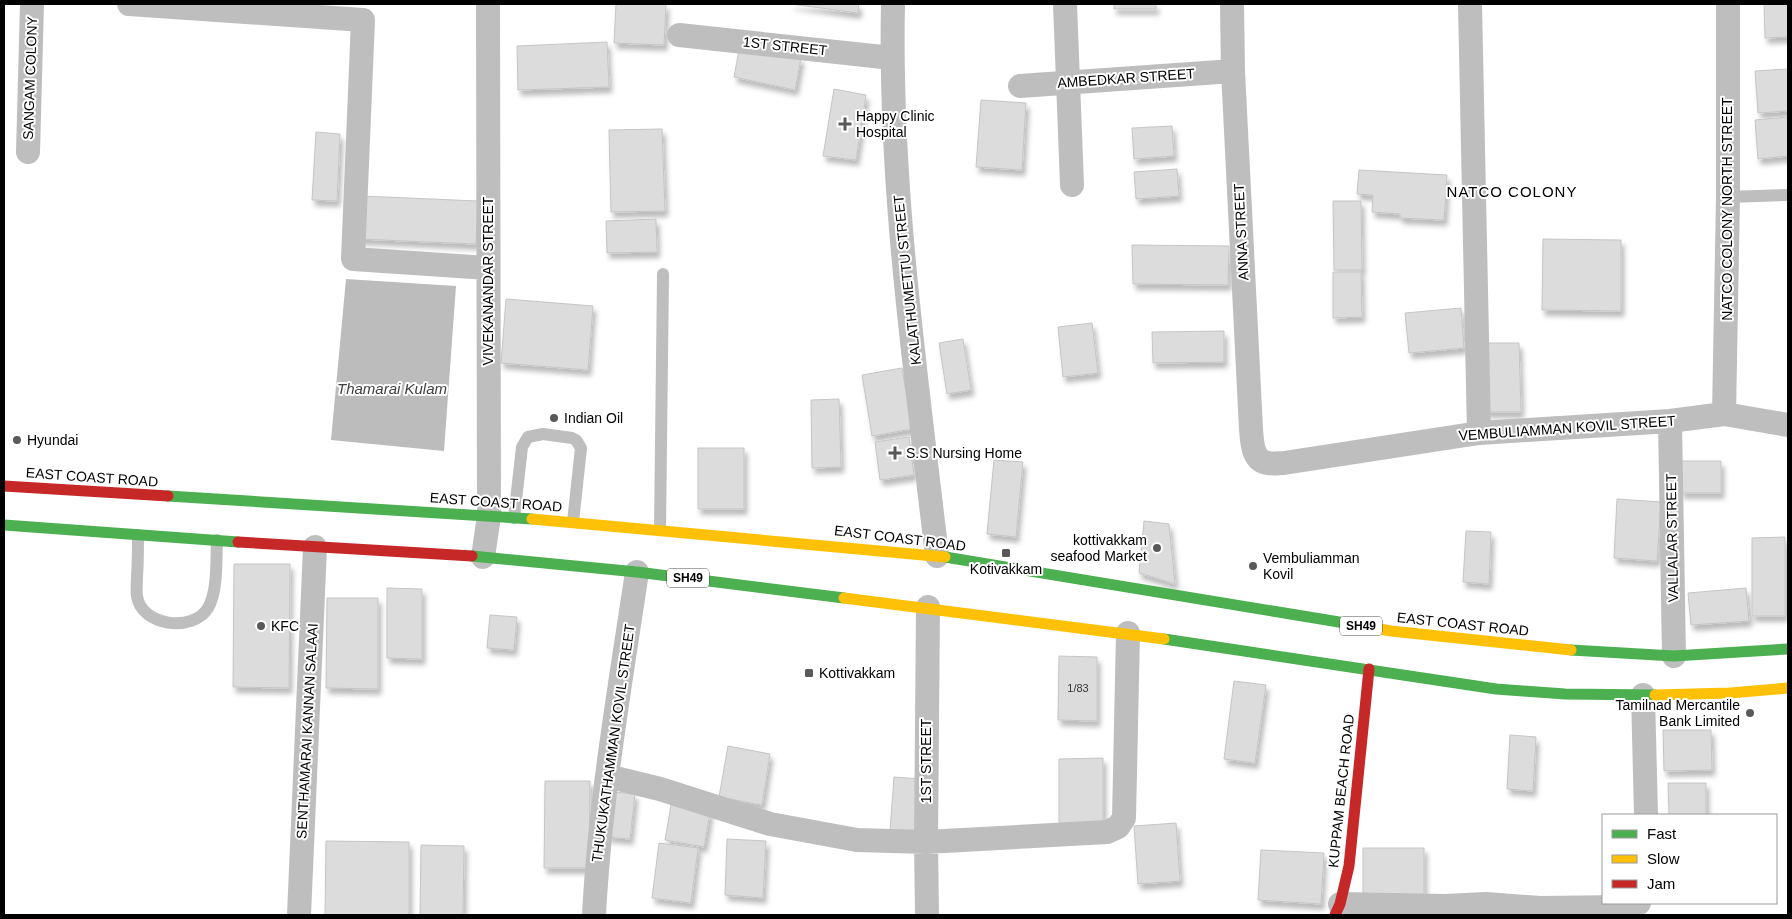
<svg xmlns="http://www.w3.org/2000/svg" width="1792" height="919" font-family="Arial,sans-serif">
<defs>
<filter id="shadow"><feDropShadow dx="3" dy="5.5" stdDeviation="2.5" flood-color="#0004"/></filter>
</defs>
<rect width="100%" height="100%" fill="#fff"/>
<path fill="#bcbcbc" d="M346 279 456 286 444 451 331 440Z"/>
<path fill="#dcdcdc" stroke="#c5c5c5" filter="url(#shadow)" d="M616 4H666L664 45 614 43Z
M791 4H859L858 13Z
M1114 4H1156V9H1114Z
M1764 4H1788V37L1765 38Z
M607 42 609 87 518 90 517 46Z
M740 45 801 58 795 90 734 77Z
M1788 69V111L1758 113 1755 71Z
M834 89 866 95 856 160 823 156Z
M981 100 1026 103 1022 170 976 167Z
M1788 117V156L1758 159 1755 120Z
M1172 126 1174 156 1134 159 1132 128Z
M662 129 665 211 611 212 609 130Z
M316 132 340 134 337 201 312 200Z
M1177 169 1179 196 1136 199 1134 172Z
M1359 170 1447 175 1444 220 1400 218V214L1372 212 1373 195 1357 194Z
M361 196 478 201 476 244 359 239Z
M1333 201H1361L1362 270H1334Z
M656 219 657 252 607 253 606 221Z
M1543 239 1621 240V311L1542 310Z
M1132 245 1229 246 1228 285 1133 284Z
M1333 272H1361L1362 317 1333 318Z
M506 299 593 306 588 370 501 363Z
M1461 308 1464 348 1409 353 1405 313Z
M1092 323 1098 373 1063 377 1058 327Z
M1224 331V362L1153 363 1152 332Z
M963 339 971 390 947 394 939 343Z
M1484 343H1519L1521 412H1485Z
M902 368 912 429 872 436 862 375Z
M839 399 841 467 812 468 811 400Z
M909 437 914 475 880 480 875 442Z
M698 448H744V509H698Z
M994 460 1023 462 1016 537 987 534Z
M1681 461H1721V493H1681Z
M1617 499 1661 502 1657 561 1614 558Z
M1144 521 1169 524 1175 584 1139 573Z
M1466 531 1491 532 1489 584 1463 582Z
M1785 537V616H1752V538Z
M234 564H290L289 688 233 687Z
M387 588 422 589V659L387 658Z
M1746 588 1749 621 1691 625 1688 593Z
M327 598H378V689L326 688Z
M490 615 517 617 514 650 487 648Z
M1059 656 1097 657V721L1058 720Z
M1234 681 1266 685 1255 763 1224 759Z
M1663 730H1711L1712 770 1664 771Z
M1510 735 1536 737 1533 791 1507 789Z
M728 746 770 754 762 805 719 797Z
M1103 758V827H1059V759Z
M894 777 921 779 917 833 890 831Z
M545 781H590L589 868H544Z
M1668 783H1706V815H1669Z
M614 792 635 794 630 839 608 837Z
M671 805 710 812 704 847 665 840Z
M1176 823 1180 881 1138 884 1134 826Z
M727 839 766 841 763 898 725 895Z
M326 841 409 842V915H325Z
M659 843 698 848 691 903 652 898Z
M421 845 464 846 463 915H420Z
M1363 848H1424V901L1363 900Z
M1261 850 1324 853 1321 904 1258 900Z"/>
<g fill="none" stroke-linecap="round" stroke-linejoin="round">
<path stroke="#bebebe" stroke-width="12" d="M1728 197 1788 195
M514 518 522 447 528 437 543 434 572 438 576 440 581 448 573 522
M660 529 663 274
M138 535C138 549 138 563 137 577 137 583 136 590 137 596 141 626 193 633 208 608 218 591 216 560 217 540"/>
<path stroke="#bebebe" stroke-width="24" d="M129 4 363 20 353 259 488 268
M893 4C889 189 916 373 937 556
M1065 4 1072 185
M1232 4 1233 71 1251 429C1252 441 1252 461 1268 463 1273 464 1279 463 1284 463L1479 433 1670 421 1724 414 1788 425
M1470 4 1479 433
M679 35 892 58
M1020 86 1233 71
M28 152 32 4
M1724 414 1728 197V4
M1670 421 1674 656
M483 557 489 516 488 4
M1643 695 1646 815
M607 776 660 789 770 824 857 840 926 842 1107 832 1118 827 1124 818 1128 633
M1340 904 1445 906 1486 904 1540 908 1622 907 1633 906 1639 903
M299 915 315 547
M594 915C600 800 620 686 637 572
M927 915 926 842 928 607"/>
<path stroke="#4caf50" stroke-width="11" d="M168 496 532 519
M4 525 238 542
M472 556 637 572 844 598
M945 557 1345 623
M1164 639 1496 689 1565 694 1655 695
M1571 650 1674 656 1788 649"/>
<path stroke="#ffc107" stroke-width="11" d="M532 519 945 557
M844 598 1164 639
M1345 623 1391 631 1571 650
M1655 695 1730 693 1788 688"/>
<path stroke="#c62828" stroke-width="11" d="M4 486 168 496
M238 542 472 556
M1335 915 1340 904 1349 866 1369 669"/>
</g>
<g fill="#595959" stroke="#fff" stroke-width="2">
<path d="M842.5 116.5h5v5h5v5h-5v5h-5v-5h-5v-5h5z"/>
<circle cx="554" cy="418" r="5"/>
<circle cx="17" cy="440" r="5"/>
<path d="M892.5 445.5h5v5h5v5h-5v5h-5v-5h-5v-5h5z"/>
<circle cx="1157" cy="548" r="5"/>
<rect x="1001" y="548" width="10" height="10" rx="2.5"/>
<circle cx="1253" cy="566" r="5"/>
<circle cx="261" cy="626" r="5"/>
<rect x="804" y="668" width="10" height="10" rx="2.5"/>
<circle cx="1750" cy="713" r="5"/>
</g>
<g text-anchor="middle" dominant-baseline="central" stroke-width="4" stroke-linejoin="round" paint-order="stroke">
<g font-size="11" fill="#373737">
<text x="1078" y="688">1/83</text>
</g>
<g fill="#fff" stroke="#4c4c4c" stroke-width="1">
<rect x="667" y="568.5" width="42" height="19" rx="4"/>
<rect x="1340" y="616.5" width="42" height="19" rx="4"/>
</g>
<g font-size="12" font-weight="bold" fill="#000">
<text x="688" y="578">SH49</text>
<text x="1361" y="626">SH49</text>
</g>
<g font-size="14" fill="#000" stroke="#fff">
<text transform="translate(785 46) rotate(6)">1ST STREET</text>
<text transform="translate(30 78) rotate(-88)">SANGAM COLONY</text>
<text transform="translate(1126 78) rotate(-4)">AMBEDKAR STREET</text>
<text transform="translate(1727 209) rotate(-90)">NATCO COLONY NORTH STREET</text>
<text transform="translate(1241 232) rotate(-93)">ANNA STREET</text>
<text transform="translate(907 280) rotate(-96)">KALATHUMETTU STREET</text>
<text transform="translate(488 281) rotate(-90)">VIVEKANANDAR STREET</text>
<text transform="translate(1567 428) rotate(-4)">VEMBULIAMMAN KOVIL STREET</text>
<text transform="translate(92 477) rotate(4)">EAST COAST ROAD</text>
<text transform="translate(496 502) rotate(4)">EAST COAST ROAD</text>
<text transform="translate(900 538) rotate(7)">EAST COAST ROAD</text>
<text transform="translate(1672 538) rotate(-91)">VALLALAR STREET</text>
<text transform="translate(1463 624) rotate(6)">EAST COAST ROAD</text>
<text transform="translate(307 731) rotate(-87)">SENTHAMARAI KANNAN SALAAI</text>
<text transform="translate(613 743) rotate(-82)">THUKUKATHAMMAN KOVIL STREET</text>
<text transform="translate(926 761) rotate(-90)">1ST STREET</text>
<text transform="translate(1341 791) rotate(-84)">KUPPAM BEACH ROAD</text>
</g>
<g font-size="14" fill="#000" stroke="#fff" text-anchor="start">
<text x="856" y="116">Happy Clinic<tspan x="856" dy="16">Hospital</tspan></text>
<text x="564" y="418">Indian Oil</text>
<text x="27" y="440">Hyundai</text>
<text x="906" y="453">S.S Nursing Home</text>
<text x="1147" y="540" text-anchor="end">kottivakkam<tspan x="1147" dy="16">seafood Market</tspan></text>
<text x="1263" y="558">Vembuliamman<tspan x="1263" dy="16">Kovil</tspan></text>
<text x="1006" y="569" text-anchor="middle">Kotivakkam</text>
<text x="271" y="626">KFC</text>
<text x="819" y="673">Kottivakkam</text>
<text x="1740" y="705" text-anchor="end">Tamilnad Mercantile<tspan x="1740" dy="16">Bank Limited</tspan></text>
</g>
<g font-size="15" letter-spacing="1" fill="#000" stroke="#fff">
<text x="1512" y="191">NATCO COLONY</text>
</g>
<g font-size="15" font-style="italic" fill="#404040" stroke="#fff">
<text x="392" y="388">Thamarai Kulam</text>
</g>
</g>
<rect width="1792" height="919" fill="none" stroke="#000000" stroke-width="10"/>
<rect x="1602" y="814" width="175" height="90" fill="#ffffff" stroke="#999999"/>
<rect x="1612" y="830" width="25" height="8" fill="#4caf50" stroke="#999999"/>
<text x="1647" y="839" font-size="15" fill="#000000">Fast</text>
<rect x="1612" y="855" width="25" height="8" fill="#ffc107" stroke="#999999"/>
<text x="1647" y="864" font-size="15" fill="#000000">Slow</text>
<rect x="1612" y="880" width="25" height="8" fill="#c62828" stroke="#999999"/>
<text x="1647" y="889" font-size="15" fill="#000000">Jam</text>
</svg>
